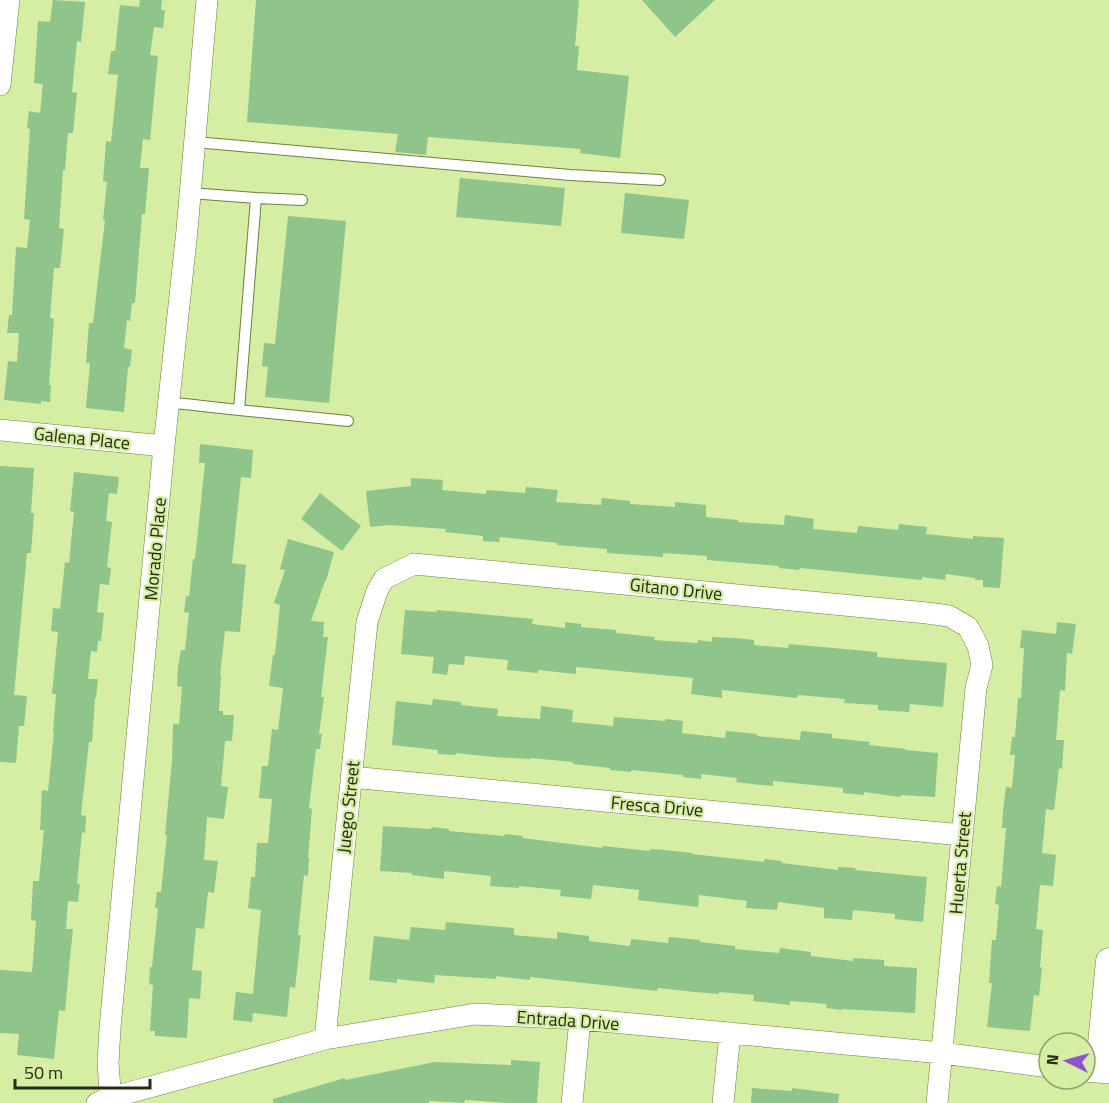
<svg xmlns="http://www.w3.org/2000/svg" width="1109" height="1103" font-family="'Titillium Web',sans-serif">
<rect width="100%" height="100%" fill="#d6eda4"/>
<path fill="#8fc48b" d="M53 0 85 2 81 42 77 41 72 92 77 93 73 133H68L65 170H63L59 228 64 229 60 268H54L50 318 54 319 49 385H51L50 402 41 401V404L4 400 8 361 17 362 19 333H7L9 315H12L16 247 27 248 30 220 24 219 30 129 27 128 29 111 40 113 43 84 34 83 38 21 50 22Z
M140 0H162L161 10H165L163 28 154 27 150 55 158 56 150 140 143 139 140 168H149L145 214H142L135 303H132L130 321 127 320 124 348 132 350 130 367H128L124 412 86 408 90 363H86L89 323H93L105 220H103L107 182 103 181 106 141 111 142 118 75 108 74 111 51H115L120 5 139 7Z
M256 0H579L575 46H579L577 70 629 76 620 158 580 153 581 149 428 137 426 155 395 152 398 134 247 122Z
M642 0H715L675 37Z
M460 178 565 188 561 226 456 217Z
M625 193 689 200 684 239 621 233Z
M288 216 346 221 329 403 265 397 268 367 262 366 264 343 275 344Z
M200 444 253 450 251 478 241 477 232 563 246 565 240 632 225 631 220 675H221L219 711H223V715H234L232 741H225L221 786 228 787 224 819 207 817 204 860 218 861 214 893 208 892 204 929 196 928 192 970 202 971 200 999 189 998 187 1038 155 1036V1031H150L153 985 149 984 150 967H152L158 908H155L157 892H161L167 835H165L172 761 173 724H179L182 687 177 686 178 667 181 650H185L189 613 184 612 186 596H189L193 559H195L205 463H199Z
M0 466 34 468 31 513H34L31 553H27L14 695 27 696 24 726H19L16 763 0 762Z
M74 472 119 477 117 494 109 493 106 521 112 522 107 567 111 568 109 585 100 584 97 612 104 613 101 641H98L97 652 91 651 88 679H98L96 698H95L92 742H89L81 815 86 816 85 833 82 832 77 884H80L78 902 68 901 66 929H73L70 957 65 1011 59 1010 54 1059 17 1055 19 1034 0 1033V970L32 972 36 921 31 920 33 881H39L44 830H40L42 790 48 791 54 732H53L56 694H52L58 632 51 631 53 608 60 609 65 562 69 563 74 512 70 511Z
M411 478 443 480 442 490 486 494 487 490 525 493 526 487 558 490 556 502 601 505 602 498 630 501V504L675 507V502L706 505V517L738 520V522L784 525 785 515 814 519 813 529 857 533 858 526 898 530 899 524 927 527 926 534 973 539V536L1004 538 1000 588 983 587V580H975V578L946 574 945 580 922 577V580L800 568 799 570 779 568V566L707 560V556L663 553V557L607 553V549L557 545V543L500 537 499 542 483 541V536L445 532 446 529 390 525 370 527 366 491 411 486Z
M320 493 361 526 342 551 301 519Z
M288 539 334 552 326 581H325L311 621 324 622 323 637H328L321 697H324L319 734H322L320 749H316L309 808 312 809 308 858H309L308 876 304 875 298 935H301L295 988 290 987 287 1017 253 1013 252 1022 233 1020 236 992 253 994 261 910 248 908 251 877H255L257 843H268L272 799 259 798 262 766H268L272 729 278 730 283 688 269 686 273 655H275L280 605 274 603 285 570 280 569Z
M405 610 437 612V610L533 619 532 624 565 628V622L581 624V627L616 630V633L655 637 654 640 697 643 698 640 712 642V637L735 638 754 640V645L788 648 789 644 877 652V657L947 663 943 707 910 704 909 712 878 710V705L844 703 845 699 798 695 797 698 722 690V698L691 694 693 678 576 667V674L538 670V673L507 670 508 660 465 656 464 665 449 664 447 675 432 673 434 657 401 654Z
M1057 622 1076 624 1072 654 1067 653 1065 691 1060 690 1056 740H1064L1062 769 1059 768 1054 810 1046 809 1042 853 1056 855 1053 886 1040 885 1036 929 1043 930 1040 967 1042 968 1039 996 1034 995 1030 1031 987 1027 992 983H989L992 940H996L999 905 995 904 997 886 1001 887 1006 828H1002L1003 811 1006 787 1012 788 1015 755H1010L1012 737H1015L1018 698H1021L1024 648H1020L1022 630 1056 634Z
M433 699 461 702V705L498 709 497 716 540 719 541 706 573 710 572 722 613 726 614 717 665 721V719L683 721 682 733 725 738 726 731 757 734V736L800 740 801 731 832 734V738L870 742 869 745 906 749 905 750 938 753 935 797 901 795 900 797 864 792V795L843 793V788L773 781V786L752 784 736 782 737 778 701 774V779L683 777V775L631 770V772L610 770V768L573 764V762L531 758V759L493 757 456 753V755L438 754V750L392 745 396 701 432 705Z
M383 826 431 829 432 827 449 829V831L504 836 505 834 523 836 522 838 602 848 603 846 650 851V849L665 850 692 853V854L764 862 765 859 782 861V863L838 870V867L856 868 855 870 927 877 923 922 895 919V914L853 910 852 920 824 918V908L778 902 777 910 746 908 747 901 699 895 698 907 638 900 639 890 593 885 591 899 560 896 561 890 519 886V888L490 886 491 876 444 871V879L412 875V873L380 871Z
M446 922 514 928V935L557 939V932L589 936V941L630 946 631 939 668 943 669 937 700 940V942L735 946V949L779 953 780 948 811 952V956L853 961V958L884 960V966L917 968 915 1013 842 1009V1010L826 1008 827 1004 790 1001V1005L753 1001 754 995 719 992V994L695 992 658 988 657 991 530 977V980L496 976V979L435 975 434 983 397 979V983L369 980 374 936 409 940 411 927 445 930Z
M511 1060 540 1062 537 1103H509L465 1100 464 1103 429 1101V1103H273V1099L345 1078V1080L435 1062 511 1065Z
M752 1088 792 1091V1088L839 1094 838 1103H751Z"/>
<g fill="none" stroke-linecap="round" stroke-linejoin="round">
<defs>
<path id="service" d="M195 142 570 175 660 180
M256 198 302 200
M169 403C192 404 216 408 239 410L256 198 190 193
M239 410 348 421"/>
<path id="minor" d="M0 85 9 0
M0 430 164 446
M351 777 962 835
M325 1039 367 622 377 591 384 579 414 564 927 613 949 616 968 627 978 646 982 665 976 688 937 1103
M1085 1071 1109 1073
M97 1103 110 1098 325 1039 475 1014 580 1019 942 1053 1049 1067
M111 1103 108 1063 110 1028 164 446 187 230 207 0
M572 1103 580 1019
M723 1103 730 1033"/>
<path id="tertiary" d="M1109 961 1101 1044 1109 1069"/>
</defs>
<use href="#service" stroke="#6d803b" stroke-width="12"/>
<use href="#minor" stroke="#6d803b" stroke-width="22"/>
<use href="#tertiary" stroke="#6d803b" stroke-width="27"/>
<use href="#service" stroke="#fff" stroke-width="10"/>
<use href="#minor" stroke="#fff" stroke-width="21"/>
<use href="#tertiary" stroke="#fff" stroke-width="26"/>
</g>
<g text-anchor="middle" dominant-baseline="central" stroke-width="4.5" stroke-linejoin="round" paint-order="stroke">
<g font-size="18" fill="#242d10" stroke="#d6eda4">
<text transform="translate(82 438) rotate(6)">Galena Place</text>
<text transform="translate(155 549) rotate(-85)">Morado Place</text>
<text transform="translate(676 589) rotate(6)">Gitano Drive</text>
<text transform="translate(657 806) rotate(5)">Fresca Drive</text>
<text transform="translate(348 807) rotate(-84)">Juego Street</text>
<text transform="translate(960 863) rotate(-85)">Huerta Street</text>
<text transform="translate(568 1020) rotate(4)">Entrada Drive</text>
</g>
</g>
<g transform="translate(1067 1061) rotate(275)"><circle r="28" fill="#d6eda4" stroke="#8fa069" stroke-width="1.5"/>
<path d="M0-4.5L10 22L0 15L-10 22Z" fill="#8d55cc"/>
<text y="-9" font-size="16" font-weight="bold" text-anchor="middle" fill="#242d10">N</text>
</g>
<path d="M15 1079v9h135v-9" fill="none" stroke="#242d10" stroke-width="3"/>
<text x="24" y="1079" font-size="18" fill="#242d10" stroke="#d6eda4" stroke-width="4.5" paint-order="stroke">50 m</text>
</svg>
